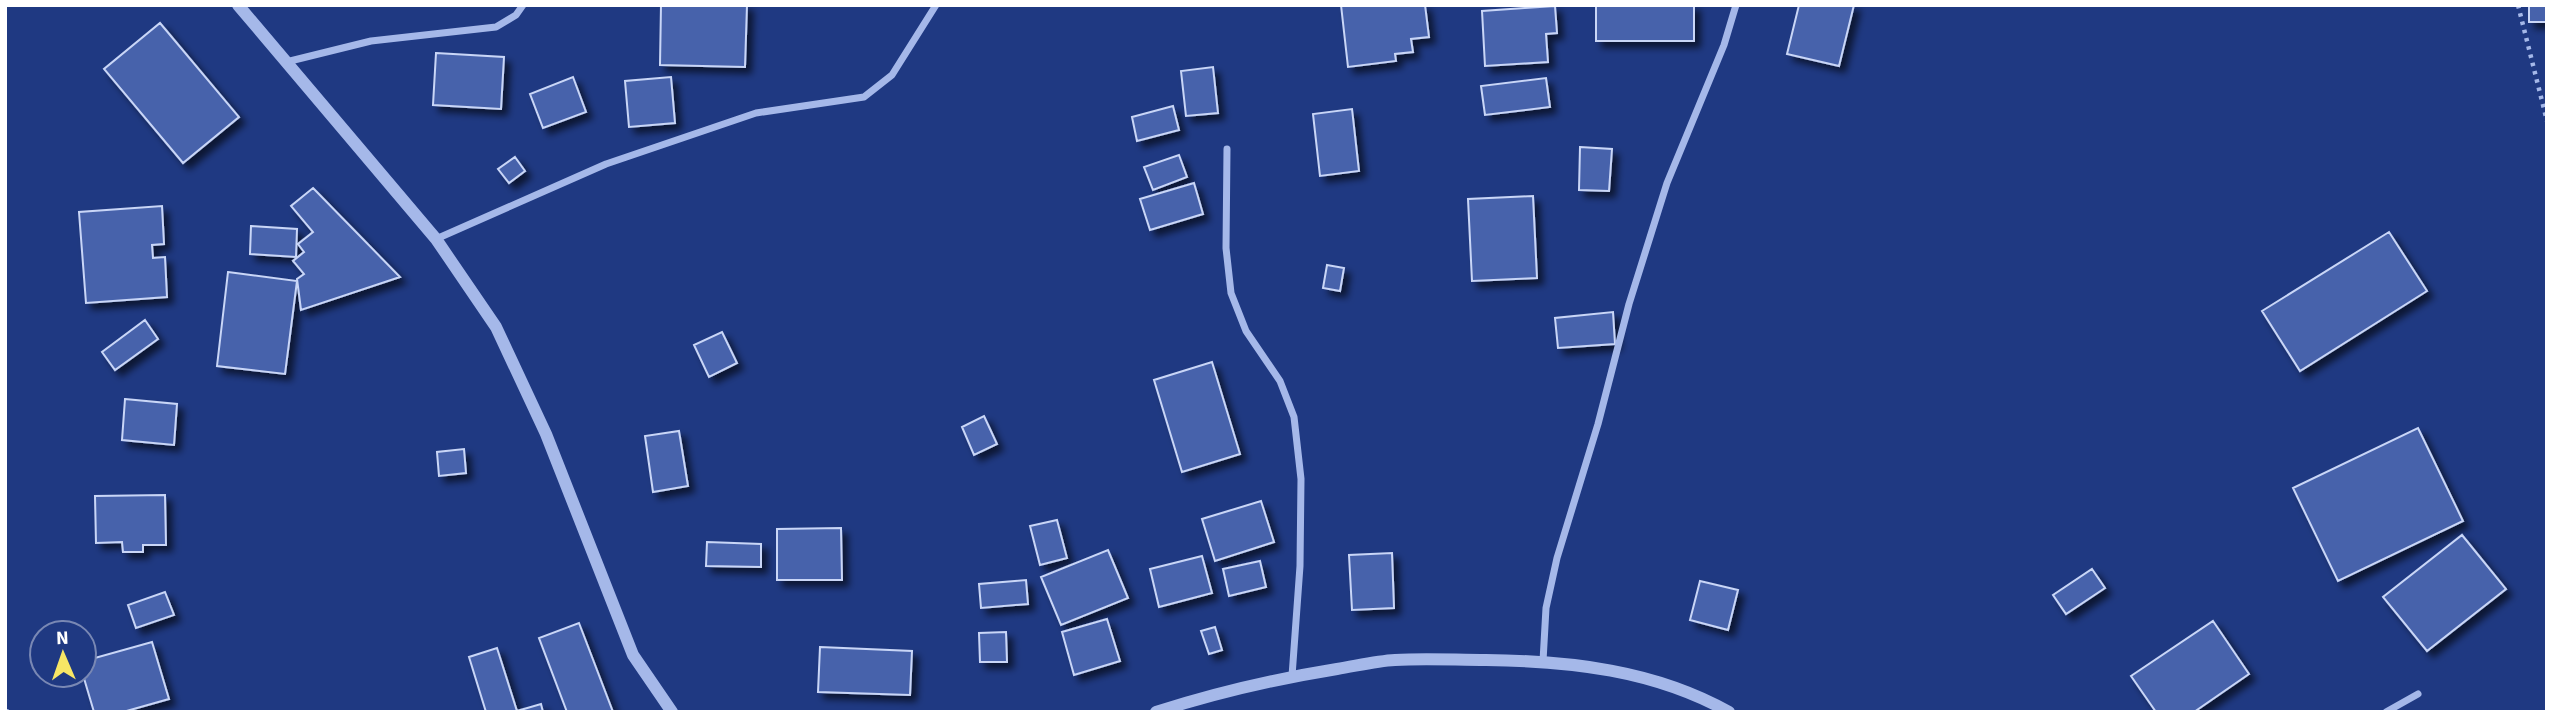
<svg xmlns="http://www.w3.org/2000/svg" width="2552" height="717" font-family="'Source Sans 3',sans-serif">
<defs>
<filter id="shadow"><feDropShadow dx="6" dy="6" stdDeviation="3.5" flood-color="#0009"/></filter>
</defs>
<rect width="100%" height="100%" fill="#1f3982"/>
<path fill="#4762ab" stroke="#c9d6f7" stroke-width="2" filter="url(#shadow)" d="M661 5H747L745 67 660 65Z
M1341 5H1425L1429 37 1411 39 1413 52 1395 54 1396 61 1348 67Z
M1596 5H1694V41H1596Z
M1799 5H1854L1839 66 1787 54Z
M2529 5H2547V22H2529Z
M1555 6 1557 33 1546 34 1548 62 1485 66 1482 11Z
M160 23 239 117 183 163 104 69Z
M436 53 504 57 501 109 433 105Z
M1213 67 1218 113 1186 116 1181 71Z
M573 77 586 112 543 128 530 94Z
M671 77 675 123 629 127 625 81Z
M1546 78 1550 107 1485 115 1481 86Z
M1173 106 1179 130 1137 141 1132 117Z
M1352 109 1359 171 1320 176 1313 114Z
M1580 147 1612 149 1609 191 1579 190Z
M1179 155 1187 177 1153 190 1144 167Z
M515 157 525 171 509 183 498 169Z
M1194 183 1203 214 1150 230 1140 199Z
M313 188 400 277 301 310 297 279 304 274 293 261 304 252 298 244 313 232 291 206Z
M1533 196 1537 278 1472 281 1468 199Z
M162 206 164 244 152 245 153 258 165 257 167 297 86 303 79 212Z
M251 226 297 229 296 257 250 254Z
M2389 232 2427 291 2300 371 2262 311Z
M1327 265 1344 268 1340 291 1323 288Z
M228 272 297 281 285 374 217 366Z
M1613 312 1615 344 1558 348 1555 318Z
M145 320 158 339 115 370 102 352Z
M722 332 737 363 709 377 694 345Z
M1212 362 1240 454 1182 472 1154 380Z
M125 399 177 404 174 445 122 440Z
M984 416 997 444 974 455 962 427Z
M2418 428 2463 521 2338 581 2293 488Z
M679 431 688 486 653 492 645 436Z
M464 449 466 473 439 476 437 452Z
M165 495 166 545H143V552H123L122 542 96 543 95 496Z
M1261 501 1274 542 1215 561 1202 519Z
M1057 520 1067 558 1040 565 1030 526Z
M841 528 842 580H777V529Z
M2462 535 2506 589 2427 651 2383 597Z
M707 542 761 544V567L706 566Z
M1108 550 1128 598 1061 625 1041 577Z
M1392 553 1394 608 1352 610 1349 555Z
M1202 556 1212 593 1159 607 1150 569Z
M1260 561 1266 587 1229 596 1223 569Z
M2092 569 2105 588 2066 614 2053 595Z
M1026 580 1028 604 981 608 979 584Z
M1700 581 1738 590 1728 630 1690 620Z
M165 592 174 615 136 628 128 605Z
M1107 619 1120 661 1074 675 1062 632Z
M2213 621 2249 674 2194 712H2156L2131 676Z
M579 623 613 712H567L539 638Z
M1215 627 1222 650 1209 654 1201 631Z
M1006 632 1007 662H980L979 633Z
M152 642 169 699 123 712H94L83 675 84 661Z
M820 647 912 651 910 695 818 692Z
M497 648 517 711 541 704 543 712H486L469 657Z"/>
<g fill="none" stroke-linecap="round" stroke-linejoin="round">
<path stroke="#a5b8e9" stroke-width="4.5" stroke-dasharray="3.5 5" stroke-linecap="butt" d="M2518 5 2547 121
M5 711 12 712"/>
<path stroke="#a5b8e9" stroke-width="7" d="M286 62 371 41 496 27 516 15 523 5
M1227 149 1226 248 1231 293 1246 331 1280 381 1294 417 1301 479 1300 566 1292 676
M436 239 606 164 756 113 864 97 892 75 936 5
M1543 661 1546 608 1557 558 1598 424 1629 304 1667 183 1724 45 1736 5
M2386 712 2418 694"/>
<path stroke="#a5b8e9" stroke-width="12" d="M238 5 436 239 496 327 546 434 633 655 672 712
M1156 712C1215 693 1275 679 1337 669 1356 666 1376 661 1395 660 1425 658 1456 660 1486 660 1570 661 1654 670 1729 712"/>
</g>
<rect width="2552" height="717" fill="none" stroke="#ffffff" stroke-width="14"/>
<g transform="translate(63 654) rotate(358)"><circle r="33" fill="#1f3982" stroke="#7988b4" stroke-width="2"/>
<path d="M0-5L12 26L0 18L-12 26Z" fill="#f7e665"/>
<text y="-10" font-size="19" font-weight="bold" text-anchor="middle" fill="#ffffff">N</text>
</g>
</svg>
